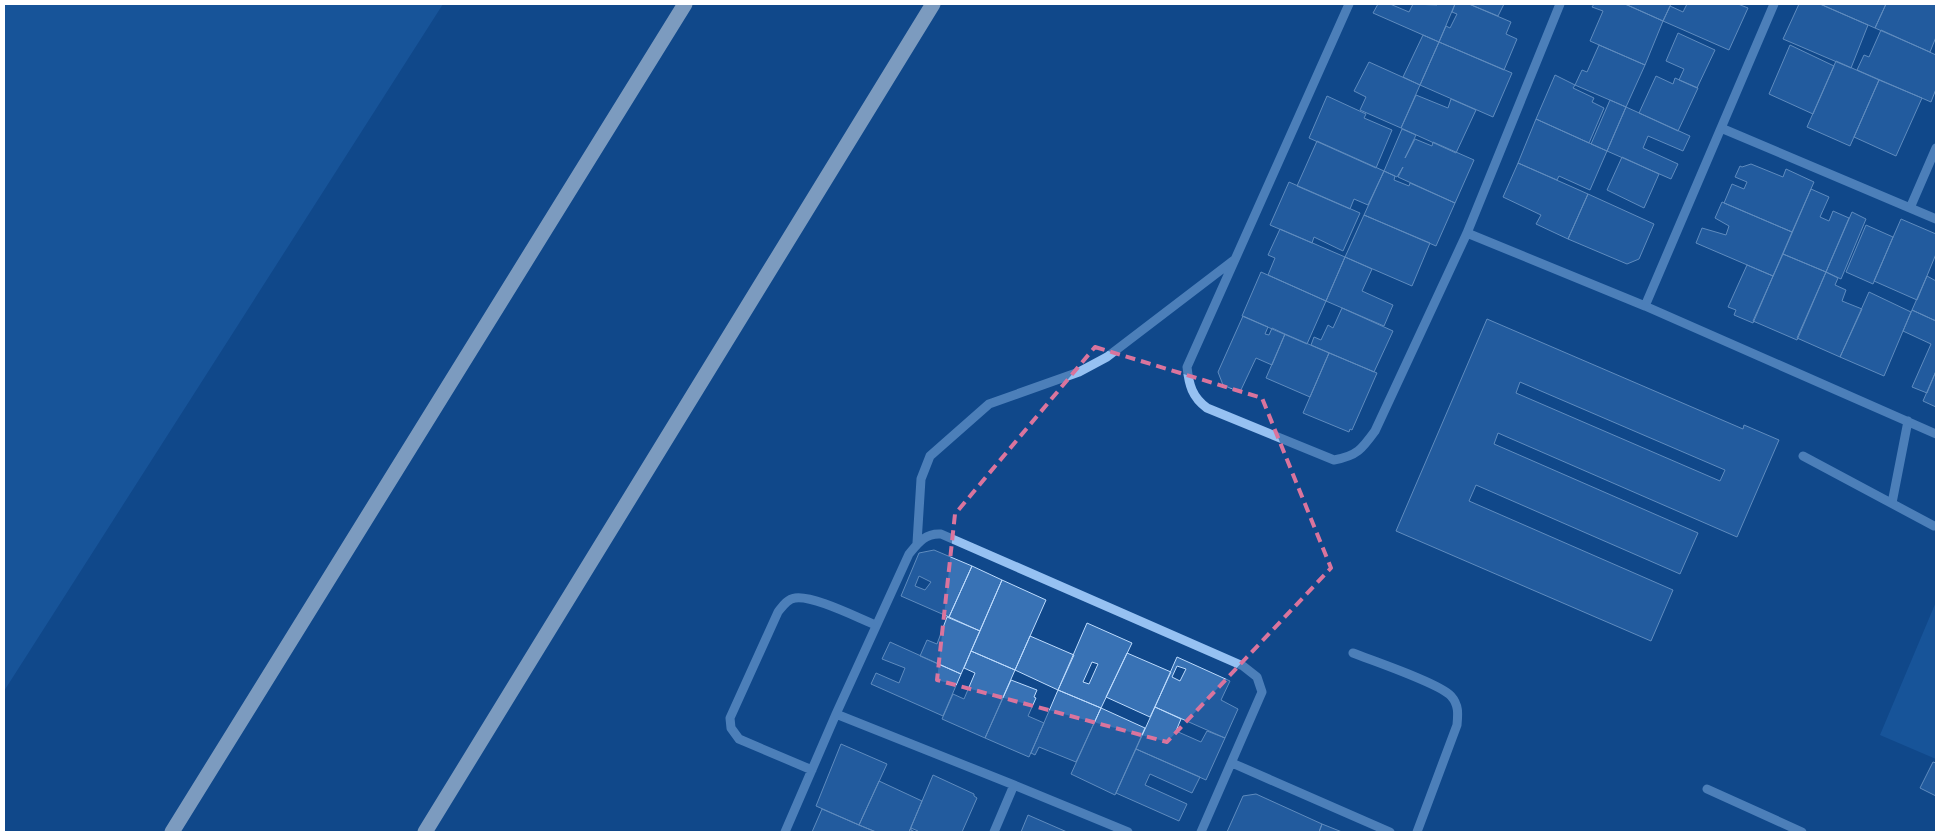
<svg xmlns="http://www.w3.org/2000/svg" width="1940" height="836" font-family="Karla,sans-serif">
<rect width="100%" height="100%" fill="#10488b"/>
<path fill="#2162ab" d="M4 4H443L4 691Z
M1936 602V759L1880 735Z"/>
<path fill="#3872b5" stroke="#bddbfd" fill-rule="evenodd" d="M1378 4H1390L1409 12 1413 4 1437 5 1438 4H1455L1439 42 1373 13Z
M1455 4H1469L1511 22 1506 34 1517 39 1504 70 1439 42 1446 26 1450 28 1457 14 1452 12Z
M1469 4H1504L1498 16Z
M1594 4H1625L1663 21 1645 65 1590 41 1603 11 1592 7Z
M1625 4H1671L1663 21Z
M1687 4H1738L1748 8 1729 50 1663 21 1670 6 1683 12Z
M1799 4H1820L1868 25 1851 68 1783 39Z
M1820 4H1886L1875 28Z
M1886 4H1936V37L1930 52 1875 28Z
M1881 30 1936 55V89L1931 102 1857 70 1864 55 1869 57Z
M1678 33 1715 50 1697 88 1679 80 1684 69 1666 61Z
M1423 35 1439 42 1420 85 1403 77Z
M1439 42 1512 73 1493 117 1420 85Z
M1599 45 1645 65 1626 107 1575 85 1582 70 1587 72Z
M1790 45 1834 66 1813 114 1769 94Z
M1836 61 1879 80 1850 146 1807 127Z
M1369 62 1420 85 1401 128 1360 110 1366 97 1354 91Z
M1555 75 1575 85 1573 88 1594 98 1592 102 1604 108 1589 143 1536 119Z
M1656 76 1673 84 1675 78 1698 88 1678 131 1639 113Z
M1879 80 1922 98 1896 156 1854 137Z
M1416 95 1448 108 1451 99 1476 110 1456 153 1401 128Z
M1327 96 1366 114 1364 118 1392 130 1376 168 1309 138Z
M1610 100 1626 107 1607 151 1591 144Z
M1626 107 1690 136 1683 151 1648 136 1643 148 1678 164 1671 179 1607 151Z
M1536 119 1607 151 1590 190 1559 176 1557 180 1518 163Z
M1402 129 1416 135 1405 158 1415 139 1432 146 1433 142 1474 160 1455 203 1398 177 1403 167 1397 177 1384 171Z
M1317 141 1384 171 1368 205 1354 199 1350 209 1297 186Z
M1622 157 1659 174 1644 208 1607 190Z
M1518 163 1588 194 1568 239 1536 224 1541 215 1503 197Z
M1751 164 1783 177 1786 169 1814 182 1792 232 1724 203 1732 184 1744 189 1747 182 1735 177 1740 166 1742 167Z
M1384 171 1395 176 1394 180 1409 186 1410 183 1455 203 1436 246 1364 215Z
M1289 182 1360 213 1343 251 1314 237 1312 243 1270 225Z
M1811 189 1829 197 1820 217 1829 221 1833 211 1849 218 1826 272 1783 254Z
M1588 194 1654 224 1639 259 1627 264 1568 239Z
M1722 202 1792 232 1773 276 1696 243 1702 228 1726 235 1729 226 1715 218Z
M1852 212 1866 219 1841 279 1826 272Z
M1364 215 1430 243 1412 286 1345 257Z
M1901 219 1936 234V254L1917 300 1874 281Z
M1866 225 1893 237 1873 284 1846 272Z
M1280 229 1345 257 1326 301 1268 275 1275 258 1268 255Z
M1783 254 1826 272 1797 340 1753 321Z
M1345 257 1372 269 1362 291 1393 305 1384 326 1326 301Z
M1747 265 1773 276 1753 323 1734 315 1736 310 1728 307Z
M1261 272 1326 301 1307 344 1242 316Z
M1826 272 1838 278 1835 285 1846 290 1842 301 1862 309 1840 357 1797 338Z
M1927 276 1936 281V321L1912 310Z
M1869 292 1911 312 1884 376 1840 357Z
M1342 308 1393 331 1374 372 1311 345 1314 337 1321 340 1328 325 1333 328Z
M1912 310 1936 321V371L1927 393 1912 387 1931 344 1903 331Z
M1243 316 1268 327 1265 334 1269 335 1272 328 1285 334 1272 365 1256 358 1240 392 1223 385 1218 372Z
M1487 319 1743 429 1744 425 1779 440 1737 537 1498 433 1494 444 1698 533 1680 574 1476 485 1469 501 1673 590 1651 641 1396 531ZM1520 382 1725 470 1720 481 1516 393Z
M1285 334 1329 353 1310 397 1266 378Z
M1329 353 1377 373 1352 430 1350 429 1349 432 1303 413Z
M1936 371V407L1923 401Z
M934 550 972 566 949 617 901 596 919 553ZM919 576 931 582 925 590 915 586Z
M972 566 1002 580 980 631 949 617Z
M1002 580 1046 600 1015 670 971 651Z
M947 617 980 631 961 674 920 656 927 640 937 644Z
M1087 623 1132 643 1101 708 1058 690ZM1092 662 1098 664 1089 684 1083 682Z
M1030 636 1074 655 1058 690 1015 670Z
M890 642 961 674 943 716 871 684 876 673 899 683 905 668 882 659Z
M971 651 1015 670 985 738 942 719 953 694 964 699 975 673 964 668Z
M1127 653 1171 672 1150 717 1106 697Z
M1177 657 1230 681 1221 700 1238 709 1225 738 1155 707ZM1177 666 1186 669 1180 681 1172 677Z
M1011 680 1037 690 1034 697 1036 698 1028 716 1044 723 1029 757 985 738Z
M1058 690 1101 708 1076 762 1039 747 1035 755 1031 753Z
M1155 707 1181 719 1176 731 1201 742 1207 731 1225 738 1206 780 1136 749Z
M1101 708 1145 728 1115 795 1071 774Z
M841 744 887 764 859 825 816 806Z
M1136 749 1200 777 1192 793 1150 774 1145 785 1187 804 1179 821 1116 793Z
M1933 762 1936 763V796L1920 788Z
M933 775 974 794V796L977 798 962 832H918V831L911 828V830L915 832H909Z
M879 781 922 801 909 832H876L859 825Z
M1256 794 1322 824 1319 832H1227L1243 796Z
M822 809 859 825 876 832H812Z
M1028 815 1067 832H1021Z
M1322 824 1342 832H1319Z"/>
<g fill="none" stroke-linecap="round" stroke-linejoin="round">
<path stroke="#96c1f2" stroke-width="9" d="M1349 4 1187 367C1189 385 1192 397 1207 408L1334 460C1357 456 1362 449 1375 431L1467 233 1560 4
M1721 128 1936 219
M1910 208 1936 148
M1467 233 1645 306 1936 434
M1645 306 1774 4
M1803 456 1934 526
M1892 503 1908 421
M917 543 921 479 930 456 989 404 1079 372 1107 357 1234 260
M1353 653C1373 661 1439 683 1451 696 1459 705 1458 714 1457 725L1417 832
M836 714 1014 785 1128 832
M1232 763 1390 832
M812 770 739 739 731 728 730 718 778 612C782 607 787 599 795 598 813 595 858 618 876 625
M1707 789 1802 832
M785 832 836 714 909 554C918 543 925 533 941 534L1243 666 1257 677 1262 692 1201 832
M994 832 1014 785"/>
<path stroke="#fff" stroke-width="15" d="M172 832 685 4
M425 832 933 4"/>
</g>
<path d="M0 0H1940V836H0ZM1095 347 1262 398 1331 568 1167 742 937 680 955 514Z" fill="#10488b" fill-opacity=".55" fill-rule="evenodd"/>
<path fill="none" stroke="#da749d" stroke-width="4" stroke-dasharray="10 6" stroke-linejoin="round" d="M1095 347 1262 398 1331 568 1167 742 937 680 955 514Z"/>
<rect width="1940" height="836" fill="none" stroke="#ffffff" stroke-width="10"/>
</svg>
